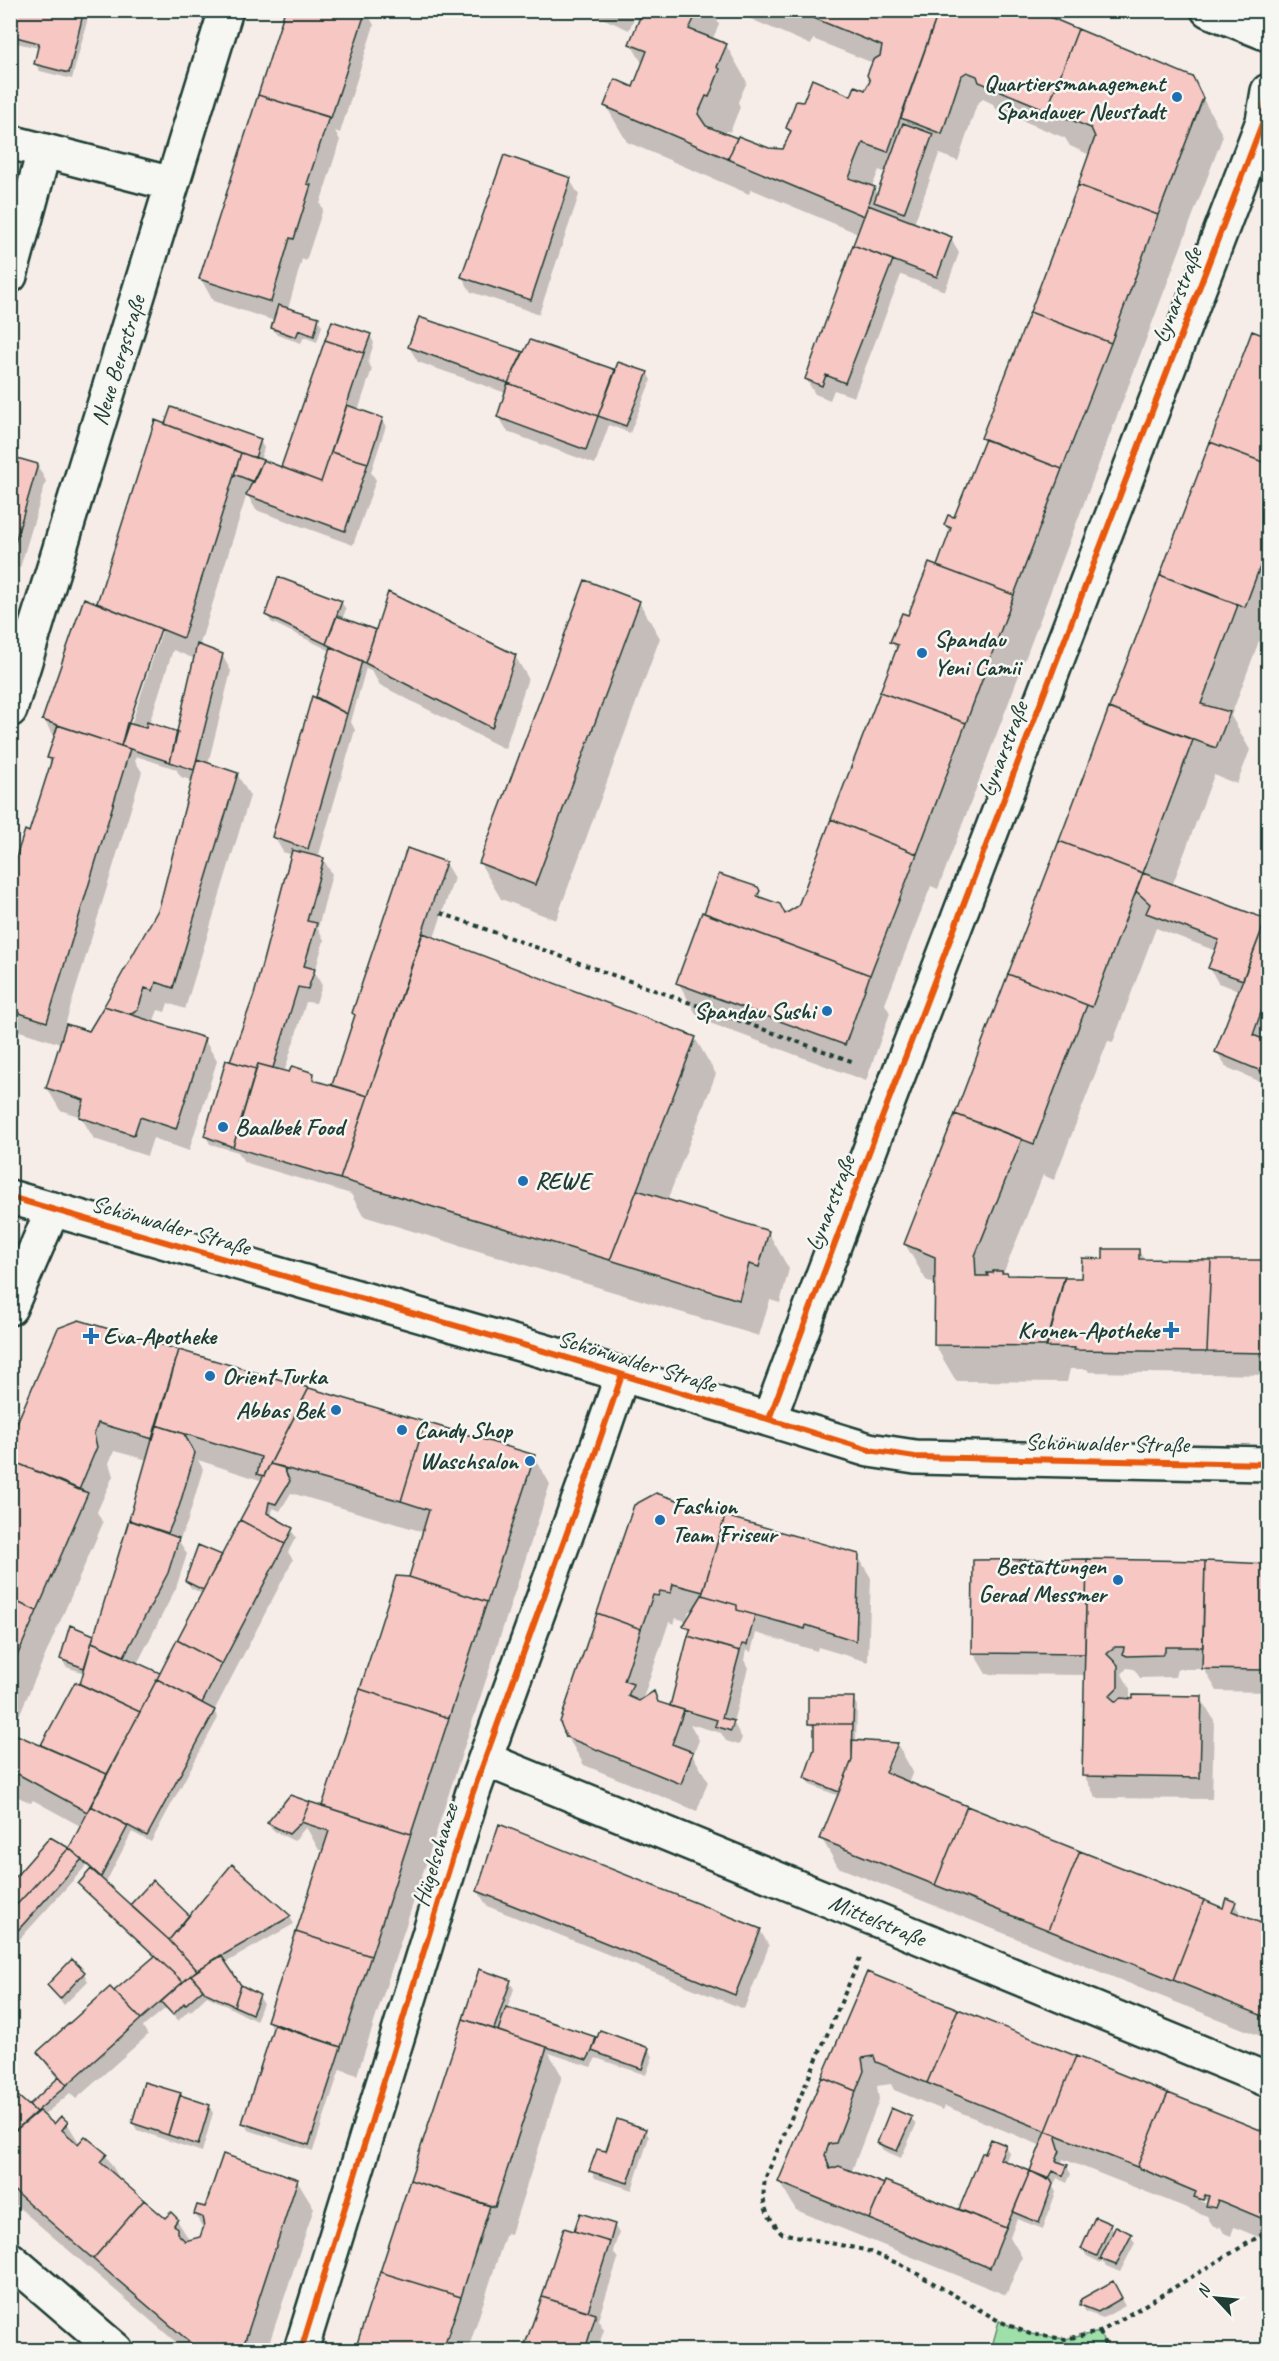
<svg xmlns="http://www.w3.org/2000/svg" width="1279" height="2361" font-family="Caveat,sans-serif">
<rect width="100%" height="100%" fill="#f6ede9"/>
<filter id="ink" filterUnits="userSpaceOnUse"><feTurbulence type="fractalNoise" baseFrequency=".0167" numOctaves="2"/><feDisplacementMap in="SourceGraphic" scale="12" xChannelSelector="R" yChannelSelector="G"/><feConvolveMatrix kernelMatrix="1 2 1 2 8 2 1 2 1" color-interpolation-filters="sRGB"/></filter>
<g filter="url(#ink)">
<path fill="#9fe0aa" stroke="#5f8e6f" stroke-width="1.5" d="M999 2321 1030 2334 1065 2339 1100 2332 1107 2350H991Z"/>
<path fill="#0003" fill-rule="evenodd" d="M10 10H90L72 79 40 71 35 64 39 48 16 43 10 61Z
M287 10H366L374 25 340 133 335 131 340 140 320 204 323 209 306 261 302 259 288 309 318 319 322 326 317 342 304 337 301 343 277 335 272 328 275 321 213 301 201 279Z
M584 10H721L717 19 719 25 712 40 726 45 747 82 738 102 740 107 730 132 727 131 725 135 737 142 769 149 784 150 791 135 787 128 866 92 872 82 873 63 813 39 811 45 730 10H1029L1192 78 1223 136 938 889 931 886 885 1004 890 1013 866 1081 699 1019 678 982 757 889 763 900 785 916 800 907 897 651 892 642 909 617 938 568 951 533 945 525 955 519 985 443 982 438 1090 155 1070 146 1065 138 997 110 993 104 983 99 977 104 958 161 939 154 914 224 951 238 959 253 945 291 901 275 854 397 834 390 830 400 815 394 806 379 859 234 751 189 749 194 627 142 606 106 633 89 643 65 631 44 640 21 634 18 629 30ZM879 170 886 173 878 195 872 187Z
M570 180 579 195 539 314 471 292 462 277Z
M420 319 524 354 616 371 647 373 651 380 630 433 609 425 595 464 508 432 499 417 506 393 418 362 409 347Z
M1253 333 1268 339V636L1266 643 1259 641 1231 716 1250 750 1237 784 1214 775 1172 886 1266 921 1268 916V1030L1264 1041 1268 1043V1085L1226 1067 1217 1052 1241 991 1218 983 1210 968 1216 951 1156 928 1113 1042 1108 1041 1054 1180 1043 1175 1003 1274 1008 1277 1083 1280 1105 1260 1139 1251 1144 1260 1265 1262 1268 1252V1375L1089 1372 1087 1369H1070L1067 1382 956 1381 935 1345 936 1285 926 1280 905 1244Z
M370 335 374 343 368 362 372 369 358 411 382 419 386 426 371 472 376 480 353 545 256 510 247 494 199 647 222 655 231 671 208 764 237 774 250 796 185 1009 168 1003 165 1012 158 1010 153 1023 204 1039 217 1061 189 1151 153 1138 147 1156 94 1139 81 1117 60 1110 47 1088 61 1044 10 1028V880L30 834 52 765 48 758 55 739 44 720 98 605 156 422 260 441 264 448 260 461 282 469ZM162 621 165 622 131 725H128ZM173 650 195 659 178 734 149 724ZM136 756 176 769 181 777 193 781 160 908 90 1033 65 1025 142 772 135 761Z
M10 457 37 465 46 481 20 568 10 565Z
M341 602 346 609 342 620 375 632 515 656 528 678 505 749 380 685 371 670 366 668 351 722 355 730 318 858 323 859 332 874 318 928 324 940 315 972 322 986 316 1003 306 1002 284 1073 313 1074 318 1083 333 1086 356 1016 445 863 454 878 434 938 695 1038 716 1074 667 1201 768 1232 789 1269 780 1303 770 1300 759 1336 363 1216 351 1194 244 1162 238 1152 210 1144 206 1136 256 996 293 855 283 852 274 836 320 701 317 697 331 651 271 622 267 614Z
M639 602 660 638 556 920 501 899 480 863Z
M59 1329 534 1456 550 1484 357 2075 340 2069 313 2151 248 2130 244 2123 274 2031 268 2021 324 1851 319 1850 306 1827 294 1841 272 1830 268 1823 323 1808 410 1578 424 1532 291 1493 280 1511 273 1508 271 1517 291 1530 296 1537 288 1552 293 1560 214 1711 218 1718 151 1842 132 1832 105 1884 130 1907 153 1882 189 1917H290L294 1924 225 1963 240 1986 259 1996 263 2003 256 2021 207 1996 190 2012 189 2010 178 2021 166 2008 143 2027 148 2035 76 2099 70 2093 43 2116 55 2126 67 2123 80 2144 106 2155 122 2183 165 2220H177L190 2241 202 2238 204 2230 195 2214 206 2208 297 2180 314 2208 267 2350H185L10 2200V2091L34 2111 31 2105 59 2080 48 2067 39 2052 119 1997 116 1991 156 1958 84 1891 80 1884 92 1871 86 1866 10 1950V1885L69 1850 82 1827 33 1800 31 1803 10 1793V1442ZM114 1451 148 1460 95 1640 93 1637 62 1659 66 1667 85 1673 81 1686 43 1745 45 1749 11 1734 103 1523 97 1512 113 1476 109 1463ZM198 1460 263 1481 223 1556 187 1581 191 1588 203 1594 161 1675 137 1664 176 1588 187 1554 179 1541 187 1523 203 1469Z
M635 1506 724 1517 858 1556 871 1578 868 1662 818 1647 817 1651 756 1633 751 1652 746 1650 744 1660 748 1668 733 1722 742 1738 739 1745 726 1741 721 1733 690 1724 699 1740 693 1756 708 1781 697 1811 584 1765 567 1736ZM689 1611 693 1612 685 1626 691 1634 671 1708 660 1704 653 1693 642 1701 669 1622 674 1624 676 1618 686 1621Z
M1088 1560 1268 1566V1692L1217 1691 1204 1669H1177L1175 1677 1140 1678 1134 1669 1127 1668 1122 1674 1130 1689V1700L1201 1698 1214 1720 1212 1799 1096 1798 1084 1775 1086 1675 986 1674 973 1652Z
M853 1698 857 1706 856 1742 897 1744 913 1772 908 1783 1223 1910 1235 1903 1243 1917 1268 1927V2039L838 1867 822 1839 839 1796 810 1785 806 1778 816 1749V1731L810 1724Z
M478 1891 760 1930 769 1946 744 2009 487 1906Z
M480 1971 510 1982 514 1989 507 2009 597 2039 648 2049 653 2056 646 2075 596 2058 591 2067 549 2053 562 2076 511 2234 506 2233 468 2350H356Z
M84 1973 88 1981 64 2005 49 1986Z
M868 1974 1268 2135V2241L1234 2227 1231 2236 1224 2233 1220 2226 1219 2228 1212 2225 1207 2216 1063 2159 1061 2164 1067 2167 1071 2174 1067 2183 1057 2178 1053 2187 1056 2192 1043 2229 1017 2219 1010 2237 1022 2257 1006 2295 796 2210 780 2182ZM891 2084 894 2090 943 2110 945 2106 1042 2146 1031 2173 1005 2163 1009 2153 1005 2146 961 2209 963 2213 851 2173 879 2100 877 2086ZM1200 2198 1210 2202 1209 2205 1200 2201Z
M181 2097 209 2106 213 2113 202 2152 137 2130 133 2123Z
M911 2118 916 2125 901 2158 883 2150 878 2143Z
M645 2130 649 2137 632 2190 595 2178 591 2170Z
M614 2225 619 2233 613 2251 618 2259 598 2320 604 2330 597 2350H524L565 2230 578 2234 576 2231Z
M1110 2225 1114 2233 1131 2236 1135 2243 1120 2272 1106 2266 1102 2260 1101 2263 1087 2256 1082 2249Z
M1113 2283 1125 2306 1103 2318 1086 2312 1082 2305Z"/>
<path fill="#f7c7c3" stroke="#1f3d34" stroke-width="1.5" d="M10 10H84L69 73 34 64 39 43 12 36 10 42Z
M285 10H366L331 118 258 95Z
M643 10H682V15L694 19 689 29 727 44 717 67 720 69 709 97 706 96 698 114 706 126 737 138 728 159 604 106 615 79 633 87 647 51 629 44Z
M794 10H939L888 152 863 143 849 178 875 187 864 216 728 159 738 136 769 148 783 149 791 131 786 128 796 101 803 102 812 79 851 96 855 86 865 90 870 81 867 75 873 60 880 56 882 46Z
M939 10H1033L1078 29 1047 110 979 82 977 76 967 72 961 76 942 134 901 118Z
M1078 29 1193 77 1203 98 1158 215 1078 185 1095 137 1091 128 1047 110Z
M258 95 329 117 307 184 311 185 294 239 290 238 271 302 199 279Z
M903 123 933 134 904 213 874 202Z
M504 155 571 178 531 300 461 277Z
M1078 185 1158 215 1111 343 1030 312Z
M868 205 952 237 937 277 853 245Z
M853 245 893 260 845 383 826 375 822 386 805 379Z
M278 305 319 317 314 336 299 330 296 337 271 328Z
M1030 312 1111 343 1062 469 981 438Z
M419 317 523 352 508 383 408 347Z
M332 321 371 334 364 353 325 340Z
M1252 331 1268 337V464L1210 442Z
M325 340 364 353 321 482 281 467Z
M530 340 616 370 598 416 508 383Z
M618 362 648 372 626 426 598 416Z
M508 383 598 416 586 450 497 417Z
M347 405 383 418 368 463 331 452Z
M171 407 261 439 255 458 165 424Z
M155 420 241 453 183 638 97 603Z
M985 439 1062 469 1014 595 937 566 951 528 944 525 948 515 954 517Z
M1210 442 1268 464V545L1245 607 1160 575Z
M331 452 368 463 345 531 246 495 263 460 321 482Z
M241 453 263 460 254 482 234 474Z
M10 456 38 464 12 553H10Z
M929 563 1014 595 966 723 880 692 898 645 890 642 902 613 908 615Z
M1160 575 1238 605 1201 704 1230 712 1216 748 1109 708Z
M278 577 342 601 326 644 265 615Z
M585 580 640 601 535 885 479 863Z
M388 592 516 655 492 728 365 663Z
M84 598 161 629 121 746 42 720Z
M337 616 376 630 365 663 326 644Z
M197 644 223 654 194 770 170 762Z
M331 647 362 661 347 714 316 697Z
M880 692 966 723 917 854 831 819Z
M312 696 347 714 308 849 272 837Z
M1109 708 1193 740 1143 873 1059 841Z
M147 722 178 732 170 762 121 746 127 723 146 728Z
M58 725 130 749 47 1022 10 1010V875L25 830 29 832 52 759 47 758Z
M197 759 238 773 173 988 156 982 153 991 145 988 138 1009 130 1014 104 1006 159 908Z
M831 819 917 854 870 975 704 913 719 874 758 887 760 891 757 896 780 904 785 914 798 906Z
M1059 841 1143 873 1092 1007 1008 974Z
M407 848 446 862 368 1096 332 1085 355 1015 352 1013Z
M292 850 324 858 307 921 317 923 304 966 315 969 308 989 298 987 273 1068 258 1064 256 1069 230 1061 254 995Z
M1143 873 1266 919 1243 980 1208 968 1219 940 1146 913 1150 904 1136 891Z
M702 912 870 975 845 1045 676 983Z
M1266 919 1268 920V993L1253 1035 1268 1041V1074L1215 1052Z
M423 933 696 1037 610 1260 340 1179Z
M1008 974 1087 1005 1034 1144 955 1114Z
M104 1006 205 1038 176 1129 140 1117 134 1135 79 1117 84 1100 46 1088 66 1024 89 1031Z
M226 1060 256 1069 233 1147 204 1136Z
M258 1064 289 1072 292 1066 314 1073 313 1080 368 1096 340 1179 233 1147Z
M955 1114 1022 1139 975 1256 976 1276H988L987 1273H993V1271H1002V1273H1007L1008 1275 1065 1276 1047 1346 934 1345 935 1257 904 1244Z
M637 1190 769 1231 759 1267 749 1264 739 1300 610 1260Z
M1268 1248V1353L1207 1352 1211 1260H1264Z
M1103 1249H1139V1259L1211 1260 1207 1352 1074 1350 1075 1348 1046 1347 1064 1278H1081L1082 1258 1103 1259Z
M79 1320 179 1350 153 1439 98 1423 94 1434 97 1447 79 1490 10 1460V1439L58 1328Z
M179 1350 309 1388 264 1476 257 1474 261 1457 156 1425Z
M309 1388 425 1422 401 1501 270 1464Z
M425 1422 535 1455 487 1602 409 1577 429 1510 401 1501Z
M156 1425 184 1434 195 1453 179 1507 168 1533 129 1520Z
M10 1460 88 1493 37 1611 10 1599Z
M270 1464 283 1467 290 1481 276 1504 269 1502 267 1513 293 1528 285 1544 240 1520Z
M656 1493 725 1516 703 1592 673 1584 671 1593 660 1591 658 1596 653 1595 641 1629 597 1613 634 1505Z
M725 1516 859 1554 856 1641 806 1625 805 1629 737 1610V1605L702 1595Z
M129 1520 179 1538 168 1573 124 1656 92 1642Z
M240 1520 285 1544 222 1664 177 1640Z
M198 1545 222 1555 203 1590 185 1581Z
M1087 1559 1205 1561 1203 1647H1165V1652L1162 1655 1127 1656 1123 1654 1124 1647H1114L1107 1654 1118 1665V1687L1109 1696 1116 1702 1120 1698 1133 1699V1695L1202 1696 1200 1778 1082 1776Z
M1087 1559 1085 1654 972 1653 973 1560Z
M1205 1561 1268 1564V1655H1264L1263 1670 1202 1669Z
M396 1576 409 1577 487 1602 449 1718 360 1689Z
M702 1595 737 1605V1610L755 1615 747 1645 742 1644 740 1651 688 1636 691 1628 683 1626Z
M10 1599 37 1611 10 1672Z
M597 1613 641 1629 624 1681 633 1684 628 1696 639 1701 654 1691 658 1702 684 1710 672 1744 693 1752 681 1784 566 1737 560 1722Z
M70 1625 94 1635 84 1668 60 1659Z
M688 1636 740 1651 722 1718 734 1721 731 1731 715 1726 717 1720 670 1706Z
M177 1640 222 1664 202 1703 157 1679Z
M92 1642 160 1673 140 1712 80 1684Z
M157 1679 215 1710 147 1836 91 1806Z
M75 1682 140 1712 107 1774 41 1745Z
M360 1689 449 1718 411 1834 322 1806Z
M808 1697H854L853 1724H808Z
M814 1724H853L852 1760 839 1792 804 1778 814 1749Z
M10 1732 107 1774 87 1812 16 1773 14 1775 10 1774Z
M852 1740 898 1743 885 1772 967 1806 935 1885 820 1839 852 1760Z
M290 1795 310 1802 301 1822 289 1834 267 1823Z
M310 1802 411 1834 371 1956 296 1932 329 1831 301 1822Z
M91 1806 128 1826 101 1877 69 1848Z
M967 1806 1080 1851 1048 1930 935 1885Z
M499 1824 761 1929 735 1995 477 1891Z
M50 1837 69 1848 10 1912V1883Z
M69 1848 82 1859 10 1939V1912Z
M1080 1851 1204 1900 1173 1980 1048 1930Z
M232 1864 291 1916 197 1970 169 1940Z
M91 1869 169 1940 197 1970 191 1975 183 1982 78 1884Z
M153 1880 189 1915 169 1940 130 1905Z
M1226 1898 1236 1902 1232 1911 1268 1926V2018L1173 1980 1204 1900 1223 1908Z
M296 1932 371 1956 341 2047 267 2021Z
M221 1955 241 1985 234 2006 206 1993 191 1975Z
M155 1956 183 1982 141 2019 114 1991Z
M72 1959 85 1972 60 1999 47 1985Z
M479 1969 511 1980 494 2029 463 2019Z
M867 1972 958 2009 927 2083 876 2062 874 2056 862 2058 864 2071 856 2091 822 2077Z
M191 1975 203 1989 185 2005 184 2003 173 2015 161 2002Z
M241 1985 260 1995 252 2014 234 2006Z
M110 1987 141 2019 67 2085 37 2052Z
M506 2007 596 2037 592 2051 587 2060 498 2031Z
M958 2009 1076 2056 1046 2131 927 2083Z
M463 2019 547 2047 495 2207 410 2180Z
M274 2025 341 2047 309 2145 242 2123Z
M600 2030 649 2048 642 2069 592 2051Z
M1076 2056 1168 2093 1137 2167 1046 2131Z
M59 2077 67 2085 36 2112 29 2105Z
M822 2077 856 2091 836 2143 829 2144 825 2155 830 2169 839 2166 884 2184 869 2219 778 2182Z
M144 2082 181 2093 168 2135 132 2123Z
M10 2089 36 2112 10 2135Z
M1168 2093 1268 2133V2201L1261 2218 1218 2200 1215 2208 1206 2206 1209 2196 1205 2195 1203 2200 1194 2197 1196 2192 1137 2167Z
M180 2095 210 2105 198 2145 168 2135Z
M891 2108 912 2117 897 2151 877 2143Z
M39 2111 54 2124 61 2116 68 2122 62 2130 78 2144 85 2136 107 2154 100 2162 144 2200 93 2259 10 2187V2135Z
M617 2119 646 2129 628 2183 589 2171 597 2149 606 2151Z
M1046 2131 1057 2135 1056 2138 1060 2151 1056 2161 1068 2165 1063 2176 1053 2171 1048 2180 1030 2171Z
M991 2139 1006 2145 1000 2159 1030 2171 1006 2228 959 2209 982 2153H985Z
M223 2154 298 2179 242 2350H199L93 2259 144 2200 165 2218 171 2212 178 2219 174 2225 177 2228V2233L185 2241 200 2237 204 2226 202 2217 194 2214 197 2205 205 2207Z
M1030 2171 1050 2179 1053 2184 1039 2223 1013 2212Z
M410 2180 490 2206 461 2297 380 2272Z
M885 2181 1006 2228 990 2268 869 2219Z
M580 2213 615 2224 610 2242 574 2231Z
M1095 2217 1111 2224 1097 2256 1081 2249Z
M1116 2226 1132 2234 1116 2265 1100 2259Z
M564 2228 610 2242 588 2311 542 2297Z
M380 2272 461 2297 443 2350H355Z
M1113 2281 1122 2298 1098 2312 1080 2305 1081 2299Z
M542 2297 596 2314 585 2350H523Z"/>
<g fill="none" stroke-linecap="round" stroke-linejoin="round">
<defs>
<g id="minor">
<path d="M1208 10 1268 34"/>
<path d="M10 142 172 184"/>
<path d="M10 276 44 151"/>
<path id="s1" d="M10 710 226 10"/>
<path d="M10 1197 561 1356 869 1450 915 1457 1268 1464"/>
<path d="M10 1308 53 1209"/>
<path d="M769 1419 880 1123 1263 121 1268 91"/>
<path id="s2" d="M487 1760 1268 2080"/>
<path d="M10 2259 116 2350"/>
<path d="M301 2350 472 1795 586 1480 622 1375"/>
</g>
</defs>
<use href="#minor" stroke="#1f3d34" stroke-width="38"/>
<path stroke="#1f3d34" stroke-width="4" stroke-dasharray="4.5 4.5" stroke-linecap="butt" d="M441 913 854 1062
M860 1958 765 2179C761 2206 765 2212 781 2233L865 2250 902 2265 999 2321 1030 2334 1065 2339 1100 2332 1268 2231
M1100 2332 1107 2350"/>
<use href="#minor" stroke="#f6f6f2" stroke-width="33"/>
<defs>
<path id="cycleway" d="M10 1197 561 1356 869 1450 915 1457 1268 1464
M769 1419 880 1123 1263 121 1268 91
M301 2350 472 1795 586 1480 622 1375"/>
</defs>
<use href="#cycleway" stroke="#f6f6f2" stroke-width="10"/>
<use href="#cycleway" stroke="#e8590c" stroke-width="6"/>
</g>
</g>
<g fill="#1f6fb2" stroke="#f6f6f2" stroke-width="2">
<circle cx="1177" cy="97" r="6"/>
<circle cx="922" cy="653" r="6"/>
<circle cx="827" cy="1011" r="6"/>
<circle cx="223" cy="1127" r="6"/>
<circle cx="523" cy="1181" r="6"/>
<path d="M1168 1321h6v6h6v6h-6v6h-6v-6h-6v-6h6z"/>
<path d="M88 1327h6v6h6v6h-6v6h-6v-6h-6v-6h6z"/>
<circle cx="210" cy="1376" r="6"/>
<circle cx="336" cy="1410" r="6"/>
<circle cx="402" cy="1430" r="6"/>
<circle cx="530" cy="1461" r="6"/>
<circle cx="660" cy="1520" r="6"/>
<circle cx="1118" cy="1580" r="6"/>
</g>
<g text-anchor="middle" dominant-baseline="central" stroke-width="5" stroke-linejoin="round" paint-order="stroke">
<g font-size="24" font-weight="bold" fill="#1f3d34" stroke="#f6f6f2" text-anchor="start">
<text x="1165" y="83" text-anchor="end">Quartiersmanagement<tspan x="1165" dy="28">Spandauer Neustadt</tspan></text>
<text x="934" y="639">Spandau<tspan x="934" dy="28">Yeni Camii</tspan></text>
<text x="815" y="1011" text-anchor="end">Spandau Sushi</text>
<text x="235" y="1127">Baalbek Food</text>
<text x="535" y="1181">REWE</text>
<text x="1159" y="1330" text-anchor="end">Kronen-Apotheke</text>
<text x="103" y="1336">Eva-Apotheke</text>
<text x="222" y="1376">Orient Turka</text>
<text x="324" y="1410" text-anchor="end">Abbas Bek</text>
<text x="414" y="1430">Candy Shop</text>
<text x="518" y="1461" text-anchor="end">Waschsalon</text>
<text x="672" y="1506">Fashion<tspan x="672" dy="28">Team Friseur</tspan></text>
<text x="1106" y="1566" text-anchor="end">Bestattungen<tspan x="1106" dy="28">Gerad Messmer</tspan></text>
</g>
<g font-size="24" fill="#1f3d34" stroke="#f6f6f2">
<text transform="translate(1177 295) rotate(-69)">Lynarstraße</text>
<text stroke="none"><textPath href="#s1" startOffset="366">Neue Bergstraße</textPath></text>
<text transform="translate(1003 749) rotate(-69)">Lynarstraße</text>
<text transform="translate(830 1203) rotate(-69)">Lynarstraße</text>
<text transform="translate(171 1225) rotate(16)">Schönwalder Straße</text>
<text transform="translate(637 1361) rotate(17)">Schönwalder Straße</text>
<text transform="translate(1107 1443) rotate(1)">Schönwalder Straße</text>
<text transform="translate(435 1855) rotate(-73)">Hügelschanze</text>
<text stroke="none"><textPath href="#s2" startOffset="422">Mittelstraße</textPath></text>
</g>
</g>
<rect width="1279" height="2361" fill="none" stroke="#f6f6f2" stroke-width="36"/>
<rect x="18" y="18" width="1243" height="2325" fill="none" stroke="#1f3d34" stroke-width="2" filter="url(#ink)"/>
<g transform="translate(1216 2298) rotate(296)" stroke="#f6f6f2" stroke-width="4.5" paint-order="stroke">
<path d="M0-4.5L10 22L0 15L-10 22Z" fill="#1f3d34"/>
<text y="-9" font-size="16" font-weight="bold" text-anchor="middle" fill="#1f3d34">N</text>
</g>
</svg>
